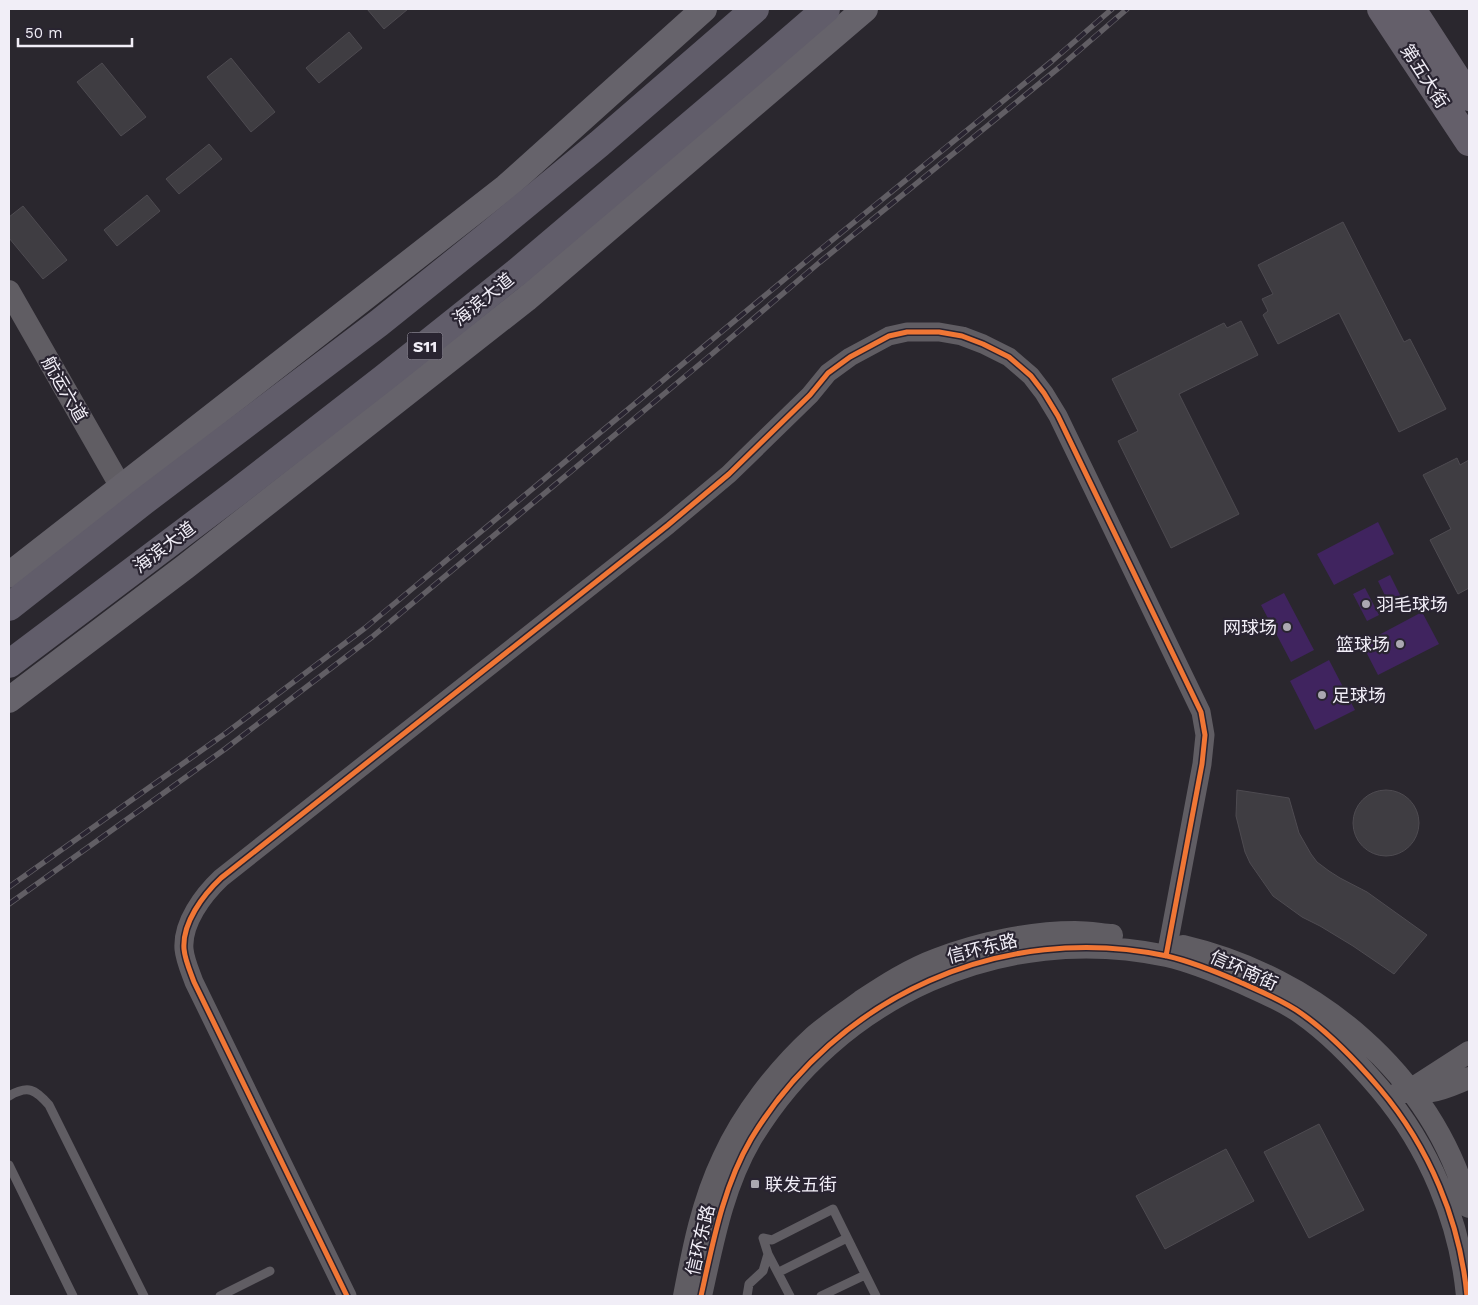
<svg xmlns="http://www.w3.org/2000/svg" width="1478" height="1305" font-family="'Work Sans','Noto Sans SC',sans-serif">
<rect width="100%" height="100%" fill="#2a272e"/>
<path fill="#40245f" d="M1378 522 1394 554 1334 585 1317 554Z
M1390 575 1404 603 1391 608 1378 581Z
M1365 588 1379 615 1367 621 1353 594Z
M1284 593 1314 650 1291 662 1261 605Z
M1422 612 1439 644 1378 675 1362 644Z
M1329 660 1355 710 1315 730 1290 681Z"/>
<path fill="#3f3d42" stroke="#4e4b51" d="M367 9H408L384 29Z
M349 32 362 48 319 83 306 68Z
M231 58 275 112 251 132 207 77Z
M102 63 146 117 121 136 77 82Z
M209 144 222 159 179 194 166 179Z
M147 195 160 211 117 246 104 230Z
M23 206 67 260 43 279 9 238V217Z
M1343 222 1404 342 1410 339 1446 409 1399 432 1339 313 1278 344 1263 315 1268 311 1262 299 1273 294 1258 265Z
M1241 321 1258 355 1179 394 1239 514 1171 548 1118 441 1138 431 1112 379 1224 323 1227 328Z
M1457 458 1460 465 1469 460V588L1458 594 1430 540 1451 529 1423 475Z
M1353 823a33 33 0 1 1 66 0a33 33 0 1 1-66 0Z
M1237 790 1289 798 1299 833 1311 854 1317 862 1329 871 1340 878 1367 892 1427 935 1394 974 1353 946 1320 926 1302 917 1273 896 1250 863 1245 852 1236 816Z
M1319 1124 1364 1210 1309 1238 1264 1152Z
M1226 1149 1254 1201 1165 1249 1136 1196Z"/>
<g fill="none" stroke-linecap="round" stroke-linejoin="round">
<path stroke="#605d63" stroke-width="9" d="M9 1096C28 1085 35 1089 49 1105L144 1296
M9 1165 73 1296
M779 1272 847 1238
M220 1296 270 1271
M747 1296 749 1284 763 1271 768 1254
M790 1296 768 1254 763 1238 772 1240 833 1209 876 1296
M821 1296 865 1275"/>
<path stroke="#605d63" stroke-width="19" d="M347 1296 194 982C190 971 185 960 184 949 182 923 203 895 221 878L668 525 729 474 810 395 828 373 850 357 889 336 907 332H939L962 336 983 344 1009 357 1031 376 1044 393 1058 416 1201 712 1205 735 1202 764 1166 956"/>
<path stroke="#605d63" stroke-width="22" d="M9 291 121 487
M1183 946C1315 977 1432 1073 1469 1207
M1401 1090C1423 1098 1449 1087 1469 1078
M1407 1092 1469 1052
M684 1296C693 1249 702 1202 723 1158 743 1114 777 1070 813 1037 828 1024 845 1013 861 1001 885 985 910 969 937 959 979 943 1030 932 1075 932 1087 932 1100 934 1112 935
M701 1296C713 1242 723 1187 751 1139 837 996 1002 921 1167 956 1193 962 1217 972 1242 983 1262 992 1284 1001 1302 1014 1332 1035 1357 1062 1380 1089 1429 1147 1460 1221 1467 1296"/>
<path stroke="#66636b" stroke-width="26" d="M9 575 506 187 704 9
M9 700 185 567 526 299 865 9"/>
<path stroke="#645f6a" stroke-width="28" d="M1381 9 1469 142
M1412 9 1469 97"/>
<path stroke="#615d6a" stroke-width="28" d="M9 607 144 501 379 323 490 234 599 144 755 9
M9 664 236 493 384 378 517 272 754 71 826 9"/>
<defs>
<path id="rail" d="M9 887 226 733 365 628 815 254 1052 61 1112 9
M9 904 225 749 372 637 712 354 820 262 1061 66 1127 9"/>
</defs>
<use href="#rail" stroke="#615e64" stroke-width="5.5"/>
<use href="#rail" stroke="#292431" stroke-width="4" stroke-dasharray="11" stroke-linecap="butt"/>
<defs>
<path id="cycleway" d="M347 1296 194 982C190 971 185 960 184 949 182 923 203 895 221 878L668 525 729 474 810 395 828 373 850 357 889 336 907 332H939L962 336 983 344 1009 357 1031 376 1044 393 1058 416 1201 712 1205 735 1202 764 1166 956
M701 1296C713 1242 723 1187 751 1139 837 996 1002 921 1167 956 1193 962 1217 972 1242 983 1262 992 1284 1001 1302 1014 1332 1035 1357 1062 1380 1089 1429 1147 1460 1221 1467 1296"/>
</defs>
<use href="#cycleway" stroke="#292431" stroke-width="8"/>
<use href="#cycleway" stroke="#f07635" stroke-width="5"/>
</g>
<g fill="#aba8b1" stroke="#292431" stroke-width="2">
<circle cx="1366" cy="604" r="5"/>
<circle cx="1287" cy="627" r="5"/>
<circle cx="1400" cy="644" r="5"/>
<circle cx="1322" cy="695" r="5"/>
<rect x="750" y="1179" width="10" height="10" rx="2.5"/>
</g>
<g text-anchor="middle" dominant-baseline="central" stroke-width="4.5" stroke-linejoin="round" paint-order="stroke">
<rect fill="#292431" stroke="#b5b1bc" stroke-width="1" x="407.5" y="332.5" width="35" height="27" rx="4"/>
<g font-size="16" font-weight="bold" fill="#f1eef7">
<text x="425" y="346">S11</text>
</g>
<g font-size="18" fill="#f1eef7" stroke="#292431">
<text transform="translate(1425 76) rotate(57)">第五大街</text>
<text transform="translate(483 299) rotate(-39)">海滨大道</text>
<text transform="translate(65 389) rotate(60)">航运六道</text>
<text transform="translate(164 547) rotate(-37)">海滨大道</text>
<text transform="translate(982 948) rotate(-14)">信环东路</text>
<text transform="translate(1244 970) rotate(24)">信环南街</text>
<text transform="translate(700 1240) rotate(-77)">信环东路</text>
</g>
<g font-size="18" fill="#f1eef7" stroke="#292431" text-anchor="start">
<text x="1376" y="604">羽毛球场</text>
<text x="1277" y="627" text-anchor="end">网球场</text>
<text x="1390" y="644" text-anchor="end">篮球场</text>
<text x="1332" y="695">足球场</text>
<text x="765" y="1184">联发五街</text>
</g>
</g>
<rect width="1478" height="1305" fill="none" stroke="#f1eef7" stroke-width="20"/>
<path d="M18 38v8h114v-8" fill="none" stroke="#f1eef7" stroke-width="2.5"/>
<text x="25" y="38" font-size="15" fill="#f1eef7" stroke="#292431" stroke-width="4" paint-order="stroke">50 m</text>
</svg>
